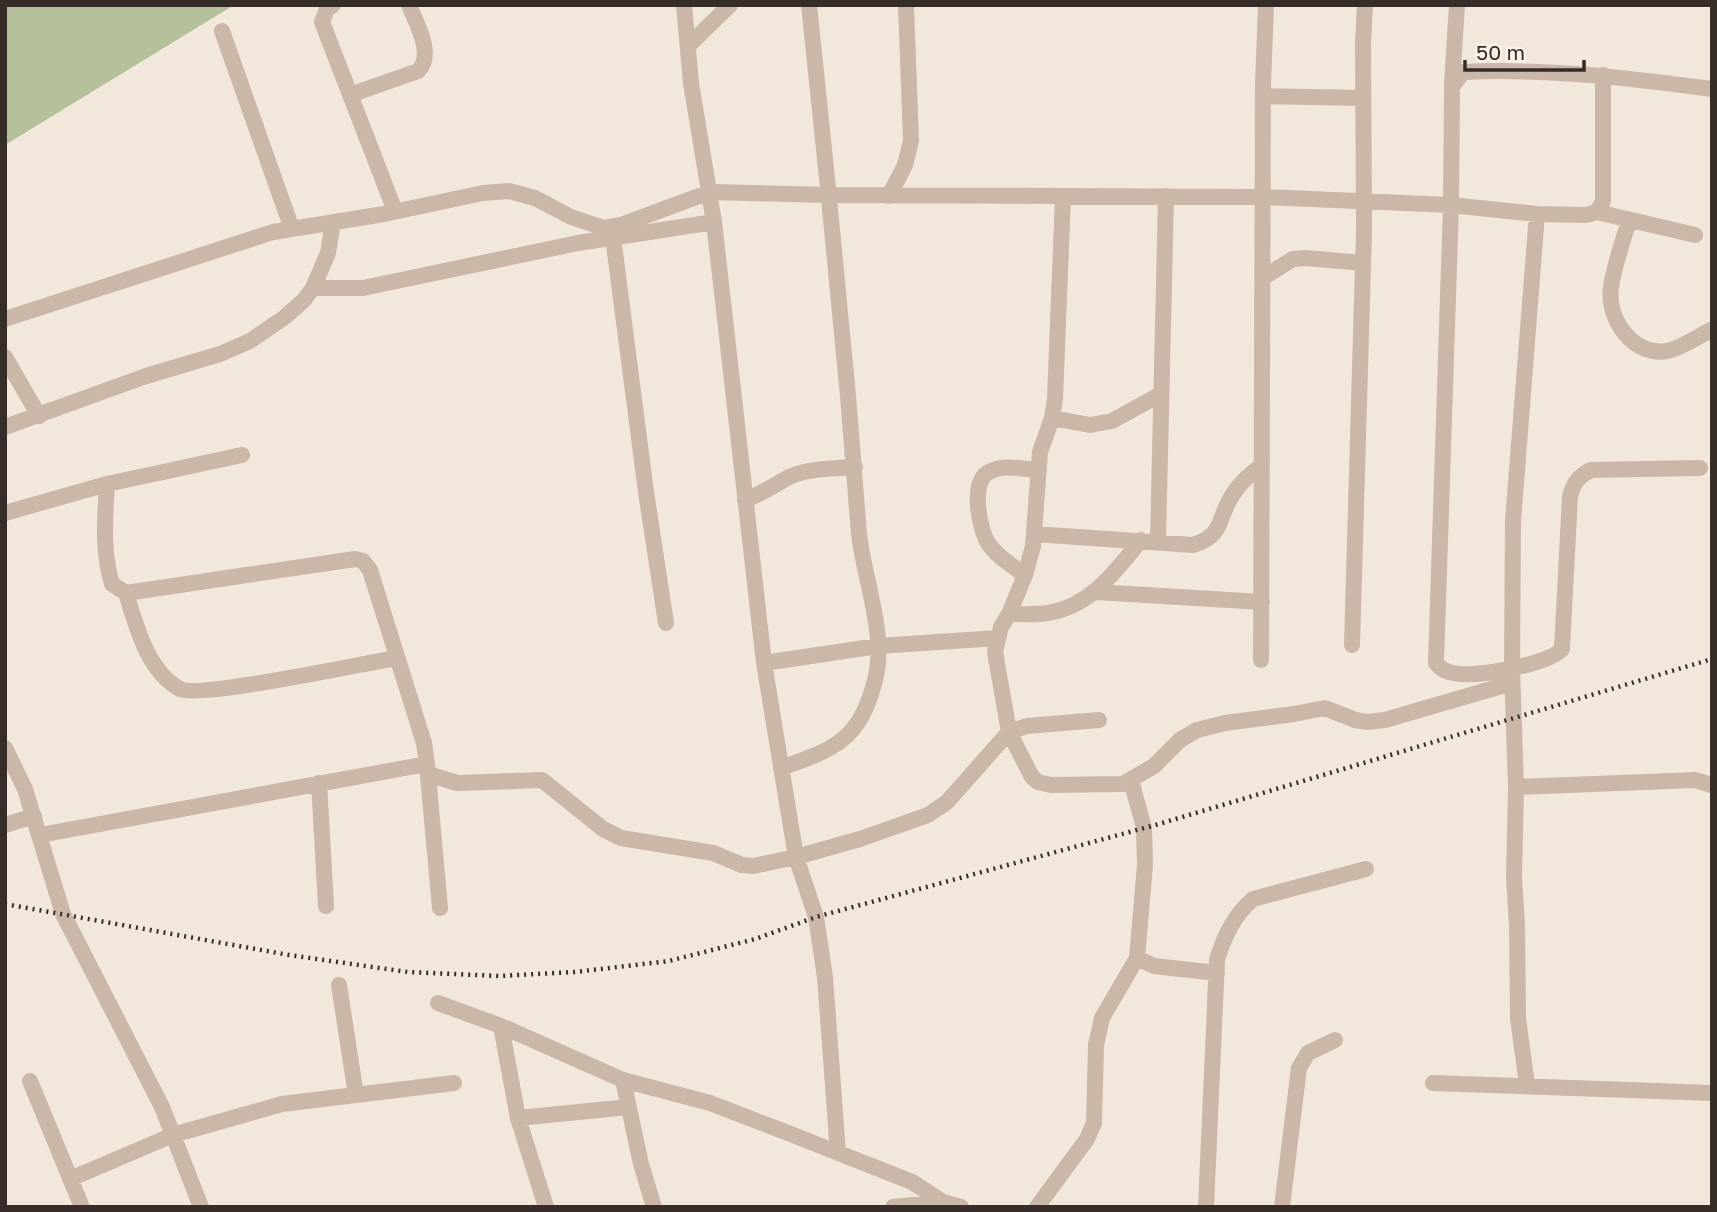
<svg xmlns="http://www.w3.org/2000/svg" width="1717" height="1212" font-family="'Golos Text',sans-serif">
<rect width="100%" height="100%" fill="#f2e7db"/>
<path fill="#b4c19b" d="M5 5H234L5 145Z"/>
<g fill="none" stroke-linecap="round" stroke-linejoin="round">
<path stroke="#cab7a7" stroke-width="16" d="M333 5 327 9 322 22 395 211
M684 5 691 83 714 222 764 663 796 857 816 917 825 977 838 1153
M222 31 292 229
M688 46 730 5
M1452 84 1457 5
M350 95 418 71C435 55 416 23 409 5
M1263 96 1363 98
M889 196 905 165 911 141 906 5
M1063 196 1055 399 1052 418 1040 452 1033 546 1025 575 1009 614 1001 627 995 652 1009 732 1032 777 1038 782 1051 785 1123 784 1154 766 1180 740 1197 730 1225 723 1294 714 1325 708 1355 720 1368 722 1385 720 1512 683
M1597 212 1695 235
M1629 220C1623 242 1614 265 1611 287 1606 318 1633 357 1667 351 1681 348 1697 337 1711 330
M613 237 646 492 666 623
M1264 277 1293 259 1306 258 1363 263
M313 288H363L578 243 714 222
M5 319 273 232 384 214 483 193 509 191 535 198 571 217 604 228 621 225 710 192 828 195 1264 197 1451 205 1537 214 1586 215 1597 212 1603 201V75
M5 357 39 416
M1052 418 1090 425 1112 421 1161 394
M5 427 146 376 220 354 250 341 285 317 304 300 313 288 328 253 333 222
M1700 468 1591 470C1579 476 1574 482 1570 496L1562 649C1549 664 1481 676 1460 674 1450 673 1442 671 1436 663L1451 205 1452 87 1463 72C1546 68 1629 78 1712 89
M107 484C105 518 102 551 112 584L126 593 355 559 363 561 370 570 424 743 427 764
M745 500C762 494 774 485 789 477 808 468 834 469 855 467
M5 513 107 484 242 455
M1034 534 1193 545C1225 535 1217 518 1233 494 1240 483 1250 474 1261 466
M1158 541 1166 196
M1025 575C1013 566 996 556 988 543 979 528 970 481 989 472 1003 464 1022 469 1038 470
M1096 592 1262 602
M126 593C136 625 147 671 180 689 198 699 365 663 397 658
M1009 614C1022 614 1035 615 1048 613 1091 606 1115 572 1141 540
M1352 645 1364 231 1363 43 1365 5
M1261 660 1263 84 1266 5
M764 663 878 646 998 638
M5 748 25 789 63 914 162 1107 201 1207
M781 768C835 749 860 740 875 680 887 636 864 579 859 534 855 488 852 442 848 396 836 266 823 135 809 5
M428 774 457 783 542 780 603 829 621 838 713 853 742 865 753 866 796 857 860 839 928 815 947 802 1009 732 1027 726 1099 720
M319 783 326 906
M1516 787 1695 780 1712 785
M5 825 34 816
M40 835 427 764 440 908
M1137 958 1154 966 1217 973
M339 985 356 1095
M438 1003 501 1026 623 1080 710 1103 783 1131 912 1182 943 1202
M501 1026 518 1118 546 1207
M623 1080 641 1164 654 1207
M30 1081 82 1207
M1433 1083 1712 1093
M1527 1085 1518 1018 1517 925 1514 877 1516 787 1512 668 1513 521 1537 214
M518 1118 629 1107
M70 1179 173 1135 282 1104 454 1083
M893 1207 943 1202 961 1207
M1037 1207 1087 1139 1094 1123 1096 1045 1102 1018 1137 958 1145 865 1144 828 1131 780
M1206 1207 1217 960C1224 936 1234 915 1253 899L1366 869
M1282 1207 1299 1068 1308 1053 1335 1040"/>
<path stroke="#362c28" stroke-width="4.5" stroke-dasharray="2 5" stroke-linecap="butt" d="M5 904 289 955 408 972 499 976 575 972 669 961 755 939 816 917 1159 824 1712 659"/>
</g>
<rect width="1717" height="1212" fill="none" stroke="#362c28" stroke-width="14"/>
<path d="M1465 60v10h119v-10" fill="none" stroke="#362c28" stroke-width="3.5"/>
<text x="1476" y="60" font-size="21" fill="#362c28" stroke="#faf1e8" stroke-width="5" paint-order="stroke">50 m</text>
</svg>
